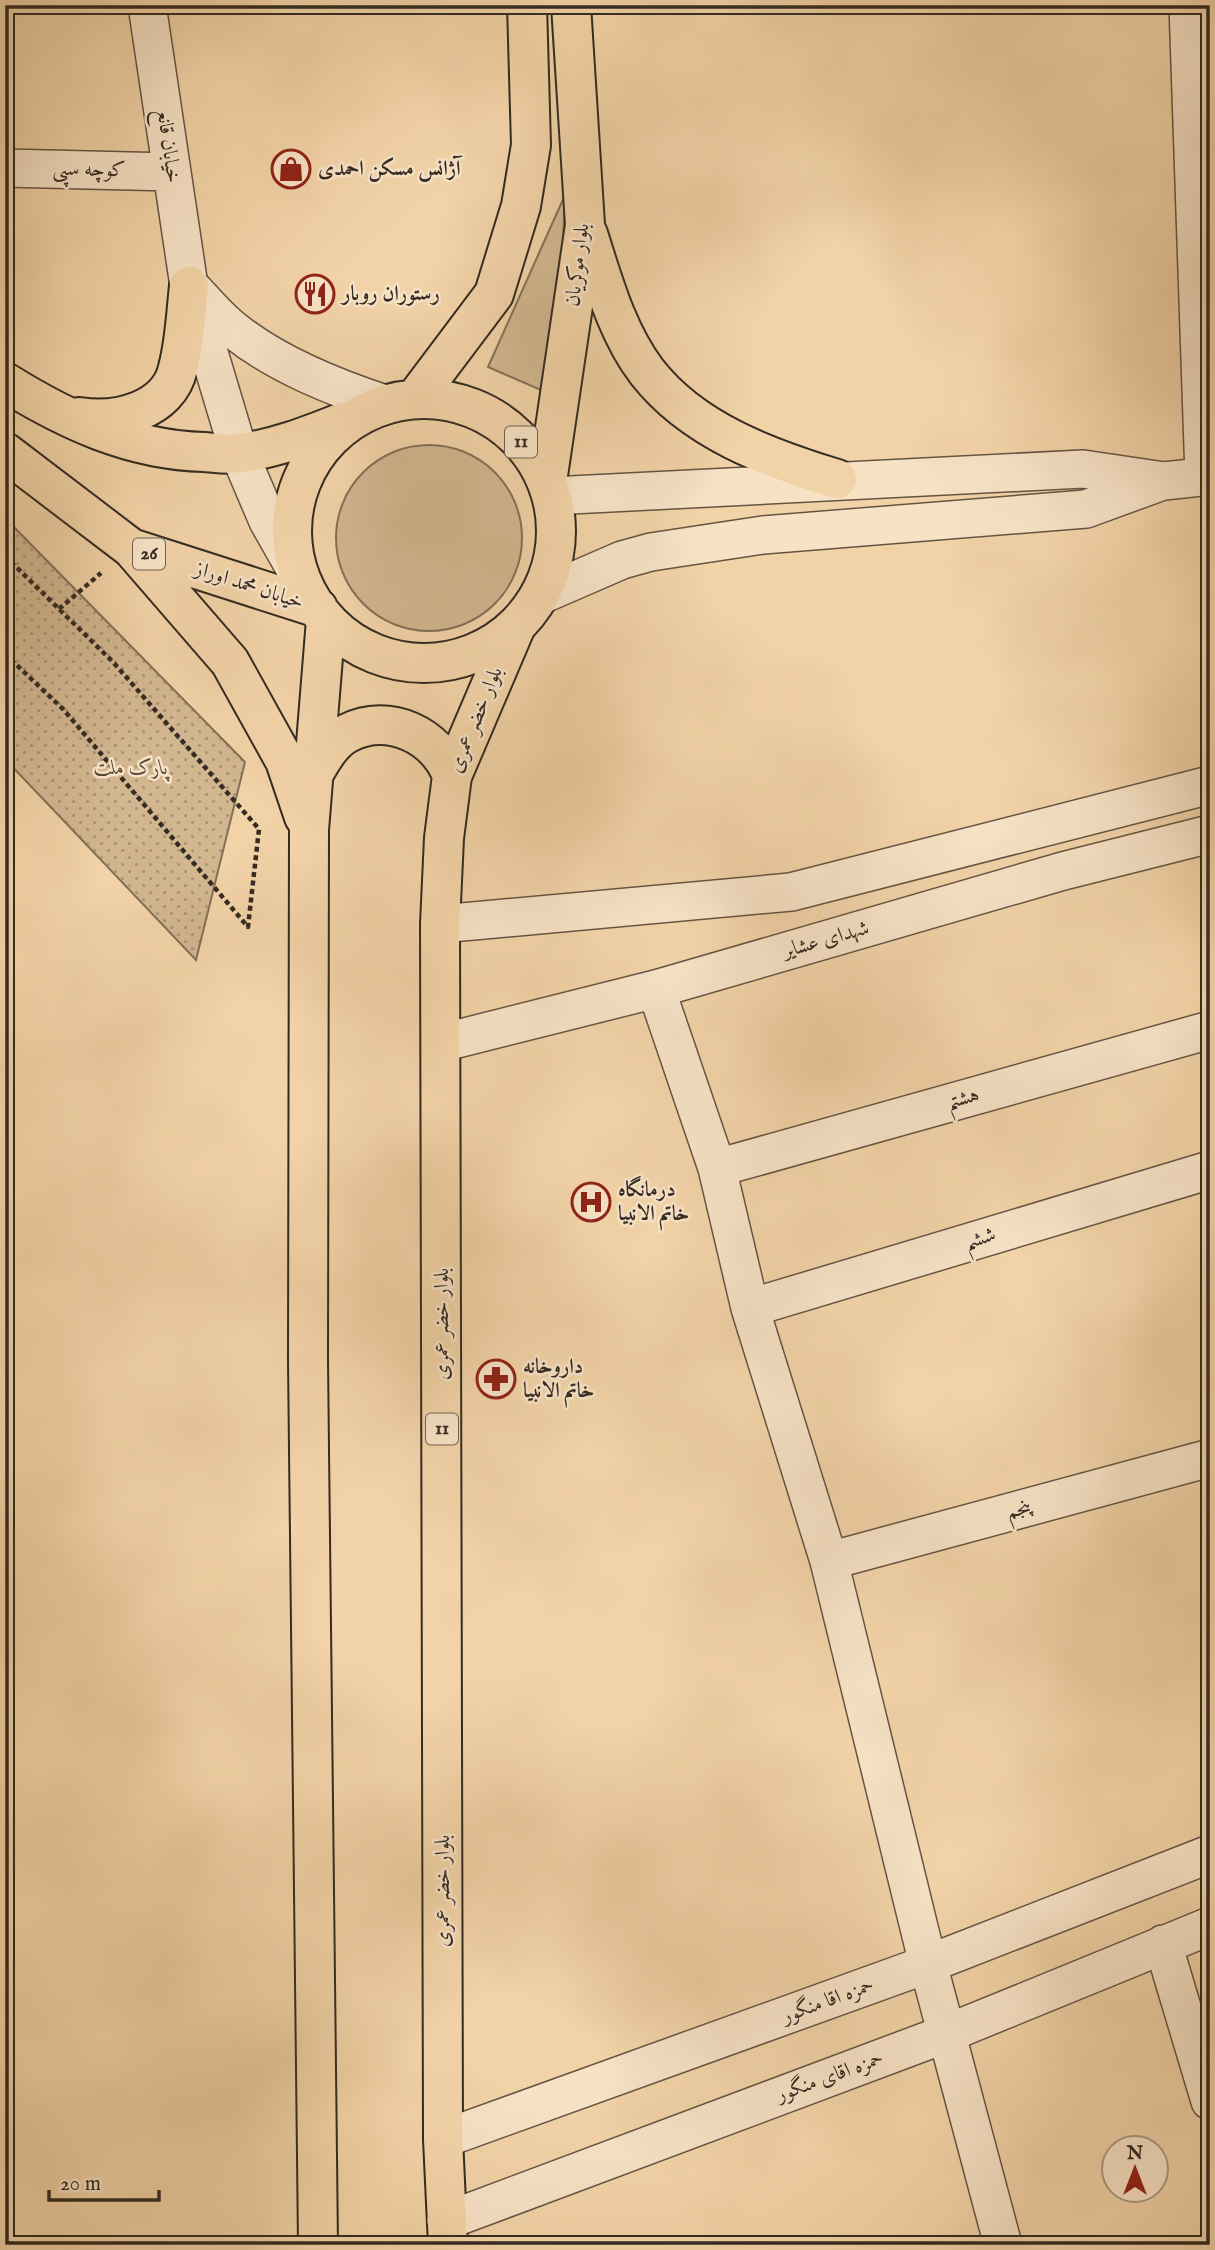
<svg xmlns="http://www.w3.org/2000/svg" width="1215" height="2250" font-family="'IM FELL English',Amiri,serif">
<defs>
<pattern id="park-dots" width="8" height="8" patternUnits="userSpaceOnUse" patternTransform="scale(1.75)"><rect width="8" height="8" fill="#d2b690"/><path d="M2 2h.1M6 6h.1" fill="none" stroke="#ab9475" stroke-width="1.8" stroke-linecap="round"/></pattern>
</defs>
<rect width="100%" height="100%" fill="#f2d3a7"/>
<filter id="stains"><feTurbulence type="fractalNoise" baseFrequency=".00286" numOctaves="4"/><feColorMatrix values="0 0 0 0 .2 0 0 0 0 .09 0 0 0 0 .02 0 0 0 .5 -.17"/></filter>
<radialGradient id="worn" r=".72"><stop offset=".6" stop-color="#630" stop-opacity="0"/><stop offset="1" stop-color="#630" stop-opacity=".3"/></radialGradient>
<path fill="#d2b690" stroke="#837059" stroke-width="2" d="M565 195 557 397 488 367Z
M336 538a93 93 0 1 1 186 0a93 93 0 1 1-186 0Z"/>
<path fill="url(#park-dots)" stroke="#837059" stroke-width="2" d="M5 518 245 762 196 960 5 759Z"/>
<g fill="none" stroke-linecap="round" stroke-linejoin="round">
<defs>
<path id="minor" d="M147 5 189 286 239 453 268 521 298 574
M1188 5 1204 477
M5 168 172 172
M193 289C206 303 219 319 235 331 278 365 333 387 385 404
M551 496 1083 469 1164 481 1210 476
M539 596 622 560 651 552 763 535 1086 509 1160 482
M440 924 791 892 1210 785
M656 989 717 1168 750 1308 829 1561 928 1964 1003 2245
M441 1043 656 989 1063 871 1210 834
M717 1168 1210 1030
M750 1308 1210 1170
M829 1561 1210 1458
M1163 1944 1210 2101
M443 2139 928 1964 1210 1854
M446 2221 948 2033 1210 1926"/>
<path id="major" d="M588 234C603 281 617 333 647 372 693 431 768 458 837 479
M5 382C66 420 130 450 204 452 216 453 229 455 241 453 277 448 310 435 343 422
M415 399 494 294 521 206 531 145 527 5
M292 531a132 132 0 1 1 264 0a132 132 0 1 1-264 0Z
M79 417C116 423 169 411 178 368 185 342 186 313 189 286
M5 452 131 548 318 608
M547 482 585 225 571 5
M133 550 230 662 285 761 304 817
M313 775C322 759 332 741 348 733 389 712 438 736 452 776
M318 2245 308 1360 309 830 326 620
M448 2245 443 2139 440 924 444 838 452 776 516 626"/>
</defs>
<use href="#minor" stroke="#645543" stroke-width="40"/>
<use href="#major" stroke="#342b22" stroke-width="42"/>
<path stroke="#342b22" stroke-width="4.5" stroke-dasharray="5 3.5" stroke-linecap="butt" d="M5 556 113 662 259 829 248 927 63 709 5 654
M59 609 101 573"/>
<use href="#minor" stroke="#f7e2c6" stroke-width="37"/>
<use href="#major" stroke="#f2d3a7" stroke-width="38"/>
</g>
<defs>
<symbol id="shop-ring" viewBox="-11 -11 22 22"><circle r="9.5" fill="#f7e2c6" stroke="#8f2418" stroke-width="1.5"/><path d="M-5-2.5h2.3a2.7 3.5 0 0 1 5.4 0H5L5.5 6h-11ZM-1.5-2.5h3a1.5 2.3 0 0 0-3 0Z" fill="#8f2418"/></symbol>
<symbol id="restaurant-ring" viewBox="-11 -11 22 22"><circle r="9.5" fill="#f7e2c6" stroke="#8f2418" stroke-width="1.5"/><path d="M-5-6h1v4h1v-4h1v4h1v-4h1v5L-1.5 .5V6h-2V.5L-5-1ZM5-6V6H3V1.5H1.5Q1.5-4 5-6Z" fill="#8f2418"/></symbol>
<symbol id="hospital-ring" viewBox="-11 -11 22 22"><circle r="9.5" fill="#f7e2c6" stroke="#8f2418" stroke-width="1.5"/><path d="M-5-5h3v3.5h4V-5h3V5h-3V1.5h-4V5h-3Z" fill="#8f2418"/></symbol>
<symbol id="pharmacy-ring" viewBox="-11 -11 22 22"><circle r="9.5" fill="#f7e2c6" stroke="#8f2418" stroke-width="1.5"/><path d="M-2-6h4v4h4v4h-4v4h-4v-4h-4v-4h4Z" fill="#8f2418"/></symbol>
</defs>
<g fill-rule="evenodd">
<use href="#shop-ring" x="269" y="147" width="44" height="44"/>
<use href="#restaurant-ring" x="293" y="272" width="44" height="44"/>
<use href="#hospital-ring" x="569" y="1180" width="44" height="44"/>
<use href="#pharmacy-ring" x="474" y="1357" width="44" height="44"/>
</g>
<g text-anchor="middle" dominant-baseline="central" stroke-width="5" stroke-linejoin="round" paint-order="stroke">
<g fill="#f7e2c6" stroke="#6e6253" stroke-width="2">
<rect x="505" y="426.5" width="32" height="31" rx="5"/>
<rect x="133" y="538.5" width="32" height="31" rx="5"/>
<rect x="426" y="1413.5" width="32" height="31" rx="5"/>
</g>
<g font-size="19" font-weight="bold" fill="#342b22">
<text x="521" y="442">11</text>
<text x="149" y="554">26</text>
<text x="442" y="1429">11</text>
</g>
<g font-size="21" fill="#342b22" stroke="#f7e2c6">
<text transform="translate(168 146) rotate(82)">خیابان قانع</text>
<text transform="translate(89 170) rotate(1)">کوچه سپی</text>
<text transform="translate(578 265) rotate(-83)">بلوار موکریان</text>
<text transform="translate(249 586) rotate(18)">خیابان محمد اوراز</text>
<text transform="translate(476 720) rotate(-68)">بلوار خضر عمری</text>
<text transform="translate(826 940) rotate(-16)">شهدای عشایر</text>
<text transform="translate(963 1099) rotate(-16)">هشتم</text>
<text transform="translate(980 1239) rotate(-17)">ششم</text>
<text transform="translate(442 1324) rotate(-90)">بلوار خضر عمری</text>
<text transform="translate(1019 1510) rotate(-15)">پنجم</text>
<text transform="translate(443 1891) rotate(-90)">بلوار خضر عمری</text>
<text transform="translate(828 2001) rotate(-20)">حمزه اقا منگور</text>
<text transform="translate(830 2077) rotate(-20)">حمزه اقای منگور</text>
</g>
<g font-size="21" font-weight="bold" fill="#342b22" stroke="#f7e2c6" text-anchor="start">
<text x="318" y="169">آژانس مسکن احمدی</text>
<text x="342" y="294">رستوران روبار</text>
<text x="618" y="1190">درمانگاه<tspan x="618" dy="24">خاتم الانبیا</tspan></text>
<text x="523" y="1367">داروخانه<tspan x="523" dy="24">خاتم الانبیا</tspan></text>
</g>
<g font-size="21" font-style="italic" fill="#544738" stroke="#f7e2c6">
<text x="131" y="768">پارک ملت</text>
</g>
</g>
<rect width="1215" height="2250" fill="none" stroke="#f2d3a7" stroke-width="28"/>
<rect x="7" y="7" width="1201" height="2236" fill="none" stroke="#342b22" stroke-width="3.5"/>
<rect x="14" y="14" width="1187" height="2222" fill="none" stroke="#342b22" stroke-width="2"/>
<g transform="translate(1135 2169)"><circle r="33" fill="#f7e2c6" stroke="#a99984" stroke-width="2"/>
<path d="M0-5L12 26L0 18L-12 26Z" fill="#8f2418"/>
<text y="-10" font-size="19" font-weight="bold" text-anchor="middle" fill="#342b22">N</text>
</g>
<path d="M49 2190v10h110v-10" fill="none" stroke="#342b22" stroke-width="3.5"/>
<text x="60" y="2190" font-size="21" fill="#342b22" stroke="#f7e2c6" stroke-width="5" paint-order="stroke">20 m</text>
<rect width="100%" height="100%" filter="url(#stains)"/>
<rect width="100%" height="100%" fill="url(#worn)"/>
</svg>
